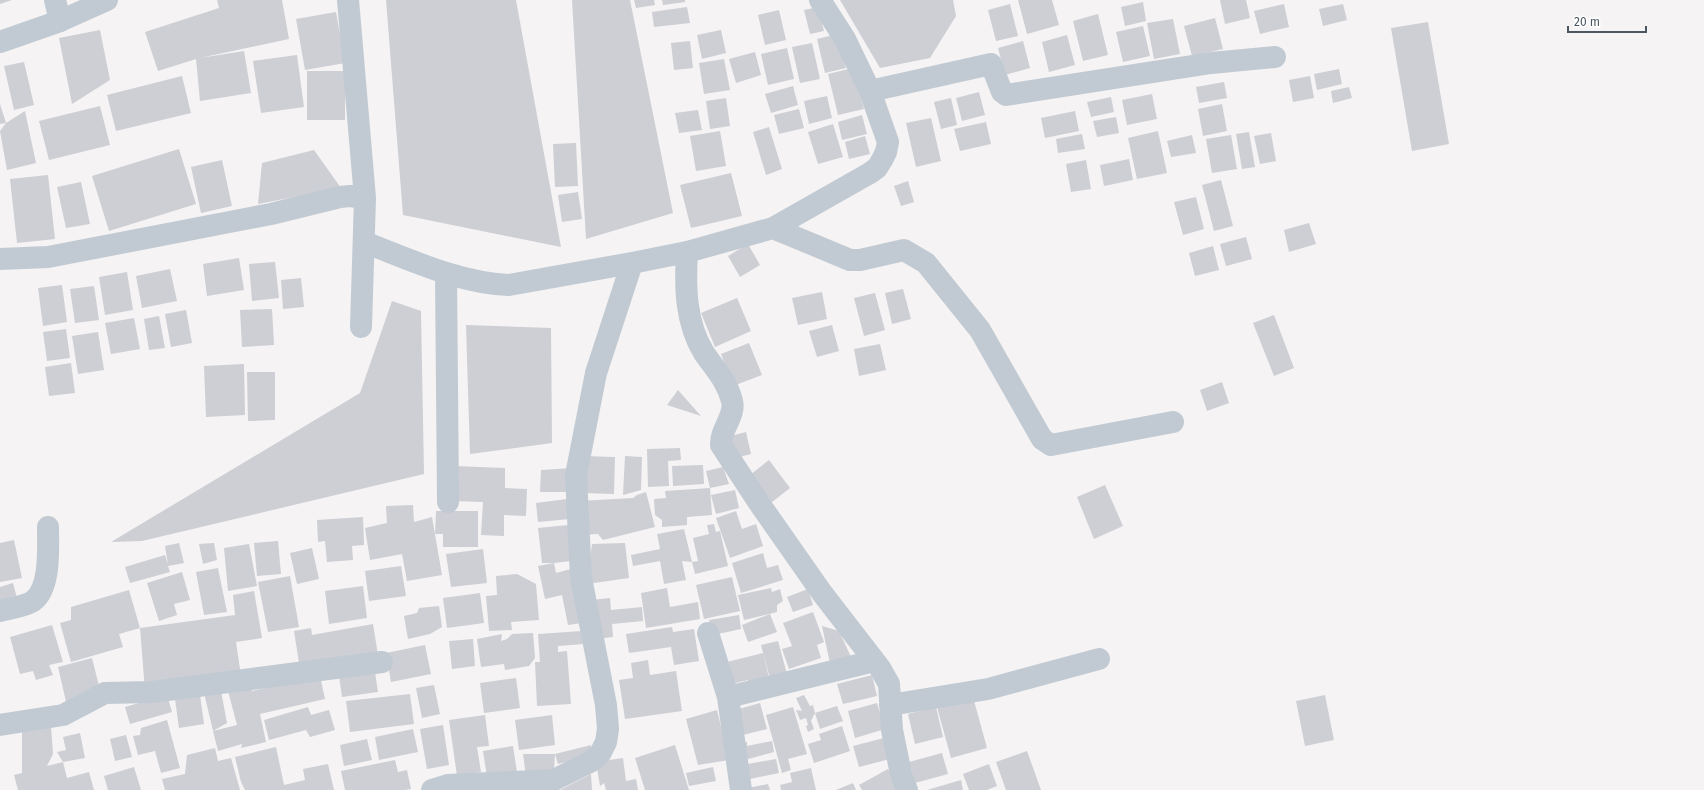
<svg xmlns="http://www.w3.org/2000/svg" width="1704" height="790" font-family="'Fira Sans',sans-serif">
<rect width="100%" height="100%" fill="#f5f3f3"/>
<path fill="#cdcfd5" d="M0 0H12L0 4Z
M217 0H282L289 39 200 58 244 51 251 93 200 101 196 59 158 71 145 32 219 8Z
M386 0H516L561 247 403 215Z
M572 0H630L673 213 586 239Z
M634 0H654L655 5 636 8Z
M662 0H685V2L663 5Z
M840 0H953L956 16 930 58 880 68Z
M1018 0H1052L1059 25 1027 34Z
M1220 0H1246L1250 18 1225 24Z
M1143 2 1146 21 1125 26 1121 7Z
M1010 4 1018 36 996 41 988 10Z
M1284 4 1289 27 1260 34 1254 11Z
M1343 4 1347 20 1323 26 1319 9Z
M687 7 690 23 654 27 652 12Z
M818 7 824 31 810 34 804 10Z
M779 10 786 40 765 45 758 15Z
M336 12 345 63 305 70 296 19Z
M1098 14 1108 55 1083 61 1073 21Z
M1215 18 1223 49 1192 56 1184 26Z
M1173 19 1180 54 1154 59 1147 23Z
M1428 22 1449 144 1412 151 1391 28Z
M1143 26 1150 56 1123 62 1116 32Z
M100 30 110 80 72 104 59 38Z
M721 30 726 53 702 59 697 35Z
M837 34 846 68 825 73 817 39Z
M1067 35 1075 65 1049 72 1042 42Z
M690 41 693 68 674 70 671 43Z
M1023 41 1030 68 1005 75 998 48Z
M812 43 820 79 800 83 792 47Z
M787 48 794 79 768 85 761 54Z
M755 52 761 75 736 83 729 59Z
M297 55 304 107 261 113 253 61Z
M724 59 730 90 704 94 699 63Z
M24 62 34 105 14 110 4 66Z
M853 68 864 109 838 115 828 74Z
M1339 69 1342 84 1317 90 1314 74Z
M307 71H345V120H307Z
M182 76 191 113 116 131 107 95Z
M1310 76 1314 98 1293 102 1289 80Z
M1224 82 1227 98 1199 103 1196 87Z
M793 86 798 105 771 113 765 94Z
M1349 87 1352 98 1333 103 1331 91Z
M979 92 985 115 962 121 956 98Z
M1152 94 1157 119 1127 125 1122 100Z
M827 96 832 118 809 124 804 101Z
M1111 97 1114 112 1091 117 1087 102Z
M726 98 730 126 710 129 706 101Z
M951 98 957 125 941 129 934 102Z
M0 104 6 123 0 124Z
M1222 104 1227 131 1203 136 1198 109Z
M100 106 110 145 49 160 39 121Z
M799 109 804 128 779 134 774 115Z
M698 110 702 130 679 133 675 113Z
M25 111 36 163 7 170 0 131 6 123Z
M1075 111 1079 131 1045 138 1041 118Z
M862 115 867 134 842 140 838 122Z
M1116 117 1119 133 1097 137 1093 121Z
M931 118 941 161 916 167 906 123Z
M986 122 991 144 960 151 954 129Z
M833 124 843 157 818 164 808 132Z
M769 127 782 169 766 175 753 132Z
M720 131 726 166 696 171 690 136Z
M1158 131 1167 173 1137 179 1128 138Z
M1249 132 1255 167 1242 169 1236 134Z
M1271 133 1276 161 1260 164 1254 136Z
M1082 134 1085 149 1058 153 1056 139Z
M1192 135 1196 153 1171 157 1167 141Z
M1231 135 1237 169 1212 173 1206 139Z
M865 136 870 154 849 159 845 142Z
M576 143 578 186 555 187 553 144Z
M179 149 196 204 109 231 92 176Z
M314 150 341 188 258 204 262 163Z
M1129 159 1133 180 1104 186 1100 165Z
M222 160 232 206 201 213 191 167Z
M1086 160 1091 189 1071 192 1066 164Z
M731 173 742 216 691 228 680 185Z
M48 175 55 239 17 243 10 179Z
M1221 180 1233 226 1214 231 1202 185Z
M908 181 914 202 901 206 894 186Z
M81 182 90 224 66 228 57 187Z
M578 192 582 219 562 222 558 195Z
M1196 197 1204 229 1183 235 1174 202Z
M1309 223 1316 244 1289 252 1284 230Z
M1246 237 1252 259 1226 266 1220 244Z
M748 244 760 265 740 277 728 256Z
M1213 246 1219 270 1195 276 1189 253Z
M239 258 244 290 207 296 203 264Z
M275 262 279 298 252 301 249 264Z
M170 269 177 301 142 308 136 276Z
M127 272 133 310 105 315 99 277Z
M301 278 304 307 283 309 281 280Z
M62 285 67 322 43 326 38 288Z
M94 286 99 320 75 323 70 289Z
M903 289 911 319 892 324 885 293Z
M822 292 827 319 798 325 792 298Z
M875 293 885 330 864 336 854 298Z
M737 298 751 331 715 347 701 313Z
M392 301 421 311 424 474 142 541 111 542 360 393Z
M272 309 274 345 242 347 240 310Z
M186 310 192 343 171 347 165 314Z
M1274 315 1294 368 1274 376 1253 323Z
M159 316 165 348 149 350 144 319Z
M134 318 140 349 111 354 105 323Z
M466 325 551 328 552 443 470 454Z
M832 325 839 351 817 357 809 331Z
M66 329 70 358 47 361 43 332Z
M98 332 104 370 78 374 72 336Z
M749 343 762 375 733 386 721 354Z
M880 344 886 370 859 376 854 349Z
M71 363 75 393 49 396 45 367Z
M244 364 245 415 206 417 204 366Z
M247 372H275V420L248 421Z
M1222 382 1229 403 1207 411 1200 390Z
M678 390 701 416 667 405Z
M746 432 751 454 732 459 727 437Z
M680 448 681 460 668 461 669 486 648 487 647 449Z
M583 456 615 457 614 494 582 493Z
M625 456 642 457 641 490 623 495Z
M769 460 790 488 767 506 746 478Z
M703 465 704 484 673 486 672 466Z
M455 466 505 468V488L527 489 526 516 504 515V536L481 535 483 502 454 501Z
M723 467 729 484 710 488 706 471Z
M572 468 571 492H540L541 470Z
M1105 485 1123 526 1094 539 1077 497Z
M710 488 712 515 687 517V525L662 527V520L655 515 654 499 666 498 665 491Z
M735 490 739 508 716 514 711 495Z
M646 492 655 527 603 540 598 534 582 535 580 501 633 498 637 495Z
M567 499 570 519 538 522 536 503Z
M413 505 414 522 432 517 442 575 407 581 402 554 370 560 365 528 387 523 386 506Z
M436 511H478V547H443V534H435Z
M736 511 742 529 756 524 763 546 730 558 716 518Z
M363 517 364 545 352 546 353 560 327 562 325 541 318 542 317 520Z
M714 524 716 532 720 531 728 566 695 574 692 562 698 561 693 538 709 534 707 525Z
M568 525 571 561 554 563 556 573 571 569 582 623 568 625 562 595 545 599 538 566 554 563H542L538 528Z
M684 529 692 562 682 561 686 580 664 584 660 561 633 566 631 555 660 549 657 534Z
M14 540 22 578 0 582V543Z
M278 541 281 574 257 576 254 543Z
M179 543 184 563 168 566 170 572 130 583 125 567 165 555 168 564 165 546Z
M214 543 217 560 203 564 199 544Z
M625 543 629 578 587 584 592 544Z
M249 544 257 586 228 591 224 548Z
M312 548 319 579 297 584 290 553Z
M483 549 487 583 451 587 446 554Z
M763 553 767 568 778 565 783 580 741 593 732 563Z
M401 566 406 596 369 601 365 571Z
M218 568 227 612 204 615 196 572Z
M182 572 190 600 174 604 177 615 159 621 147 583Z
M517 574 536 584 539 620 511 622 512 630 489 631 486 596 497 595 496 576Z
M290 576 299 627 268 632 258 582Z
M732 577 740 611 704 619 696 585Z
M13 583 18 602 0 607V587Z
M363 586 367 618 329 624 325 591Z
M667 588 670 607 698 602 700 619 646 628 641 593Z
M771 588 772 592 780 589 783 601 777 605V612L744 620 738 595Z
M808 589 813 605 793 612 787 597Z
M129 590 140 628 235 615 233 595 254 591 262 638 236 642 241 676 145 691 140 628 119 634 123 647 71 662 60 623 71 620V607Z
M480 593 484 623 447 628 443 598Z
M610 598 611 610 642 607 643 621 612 624 613 637 595 639 591 600Z
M439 606 442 627 430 634 408 639 404 616 417 613 419 608Z
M813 612 824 642 817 645 821 658 789 669 782 649 792 646 783 623Z
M770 614 777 632 748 642 742 625Z
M739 615 741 629 713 635 709 620Z
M373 624 378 655 299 663 294 631 311 628 312 635Z
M52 625 63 662 49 665 53 675 36 680 33 671 20 674 10 637Z
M822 626 839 631 852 659 831 668Z
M672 627 673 632 694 629 699 661 674 665 671 647 629 653 626 634Z
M582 631 583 644 558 646V652L567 651 571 704 537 706 535 662H540L538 634Z
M533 633 535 658 529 666 505 670 504 664 481 667 477 639 502 634 501 641 507 639 512 634Z
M473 639 475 666 452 669 449 641Z
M778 641 787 674 770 679 761 645Z
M425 645 431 674 391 682 386 653Z
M763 653 770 682 750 688 748 680 727 685 723 663Z
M92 658 100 690 67 706 58 667Z
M648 660 650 675 676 671 682 711 625 719 619 680 633 678 631 663Z
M375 672 378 692 342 697 339 676Z
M872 675 877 696 843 704 837 684Z
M320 676 325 699 260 714 266 742 241 748 242 744 218 751 213 731 237 725 228 691 250 686 252 691Z
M516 678 520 708 484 713 480 683Z
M434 685 440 714 422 718 416 688Z
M221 691 227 723 213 731 204 693Z
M410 694 414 724 350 732 346 701Z
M167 695 172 712 130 724 125 707Z
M200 695 204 724 179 728 175 699Z
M804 695 810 706 813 705 815 713 837 706 843 721 820 729 815 713 811 721 814 729 808 732 806 726 808 725 806 718 800 720 796 710 802 711 796 698Z
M1325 695 1334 740 1305 746 1296 701Z
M973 697 987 748 951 758 937 707Z
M760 703 767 729 739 736 732 711Z
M877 703 885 729 855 738 848 711Z
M308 707 311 715 329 710 335 730 310 737 306 730 269 740 264 720Z
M793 707 807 754 788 759 791 770 782 773 766 715Z
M936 707 943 737 915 744 908 714Z
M717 710 729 760 698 765 686 719Z
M485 715 489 746 477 747 481 772 457 776 449 720Z
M552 715 555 745 519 750 515 720Z
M167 720 180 768 161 773 155 751 138 755 133 736 140 735 141 728Z
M443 725 449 765 427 769 420 729Z
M51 726 53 754 47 766 63 762 57 752 66 750 63 737 80 733 85 758 63 762 67 778 89 772 94 790H18L14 775 22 773V728Z
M842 726 850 751 814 763 808 744 821 740 819 734Z
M413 729 418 752 379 760 375 737Z
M126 735 132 757 115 761 110 739Z
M884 738 890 759 859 767 853 746Z
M367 739 372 760 344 766 340 745Z
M772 741 774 752 741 761 736 743 747 742V746Z
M591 745 590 756 558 764 555 754Z
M675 745 689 790H645L635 758Z
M513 746 517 772 487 777 483 751Z
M276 747 284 785 305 780 303 769 328 764 334 790H245L241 782 235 757Z
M215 748 218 761 231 758 240 790H165L162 779 185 774 187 755Z
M1027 751 1041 790H1006L996 762Z
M942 753 948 774 915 783 909 762Z
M523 754H555L554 770 526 776Z
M623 758 626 781 636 779 638 790H606L604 783 600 786 596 762Z
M776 759 779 773 745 780 742 765Z
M395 760 398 772 407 770 411 789 405 790H345L341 771Z
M989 764 997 786 987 790H969L963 774Z
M134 767 141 790H108L104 776Z
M713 767 716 781 689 786 686 773Z
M811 768 816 790H781L780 785 792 782 790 773Z
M888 769 900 790H862L859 785Z
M591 774 592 790H560Z
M961 780 963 790H927Z
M853 783 856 790H836Z
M768 784 770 790H743V789Z"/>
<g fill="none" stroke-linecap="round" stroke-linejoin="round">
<path stroke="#c1cad2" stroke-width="22" d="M55 0 60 21
M348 0 365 198 361 327
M870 91 991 64 1002 92 1006 95 1211 63 1275 57
M773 228 850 260H860L904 250 926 263 980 330 1042 439 1051 445 1173 422
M364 242C411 260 459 283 509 285L632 263 687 252 773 228 870 173 877 168 882 160 886 152 888 142 870 91 845 39 820 0
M687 252C685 286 685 322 704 353 715 369 727 381 732 401 736 415 720 430 721 445L759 503 822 593 880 668 889 684 892 730 901 774 907 790
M0 259 48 257 271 214 340 197 350 196 365 198
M446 273 448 502
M0 611C8 609 26 606 33 601 51 588 48 547 48 527
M708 633 728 697 741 790
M728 697 874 661
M890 705 988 689 1099 659
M0 725 63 715 105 693 152 692 382 662
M432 790 448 785 554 780 592 761 600 754 606 742 608 729 606 705 581 578 576 475 596 373 632 263"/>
<path stroke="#c1cad2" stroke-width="22" d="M0 42 60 21 107 0"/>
</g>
<path d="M1568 26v6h78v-6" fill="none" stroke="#4a5661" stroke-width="2"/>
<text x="1574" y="26" font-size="12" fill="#4a5661" stroke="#ffffff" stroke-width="3" paint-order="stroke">20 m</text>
</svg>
